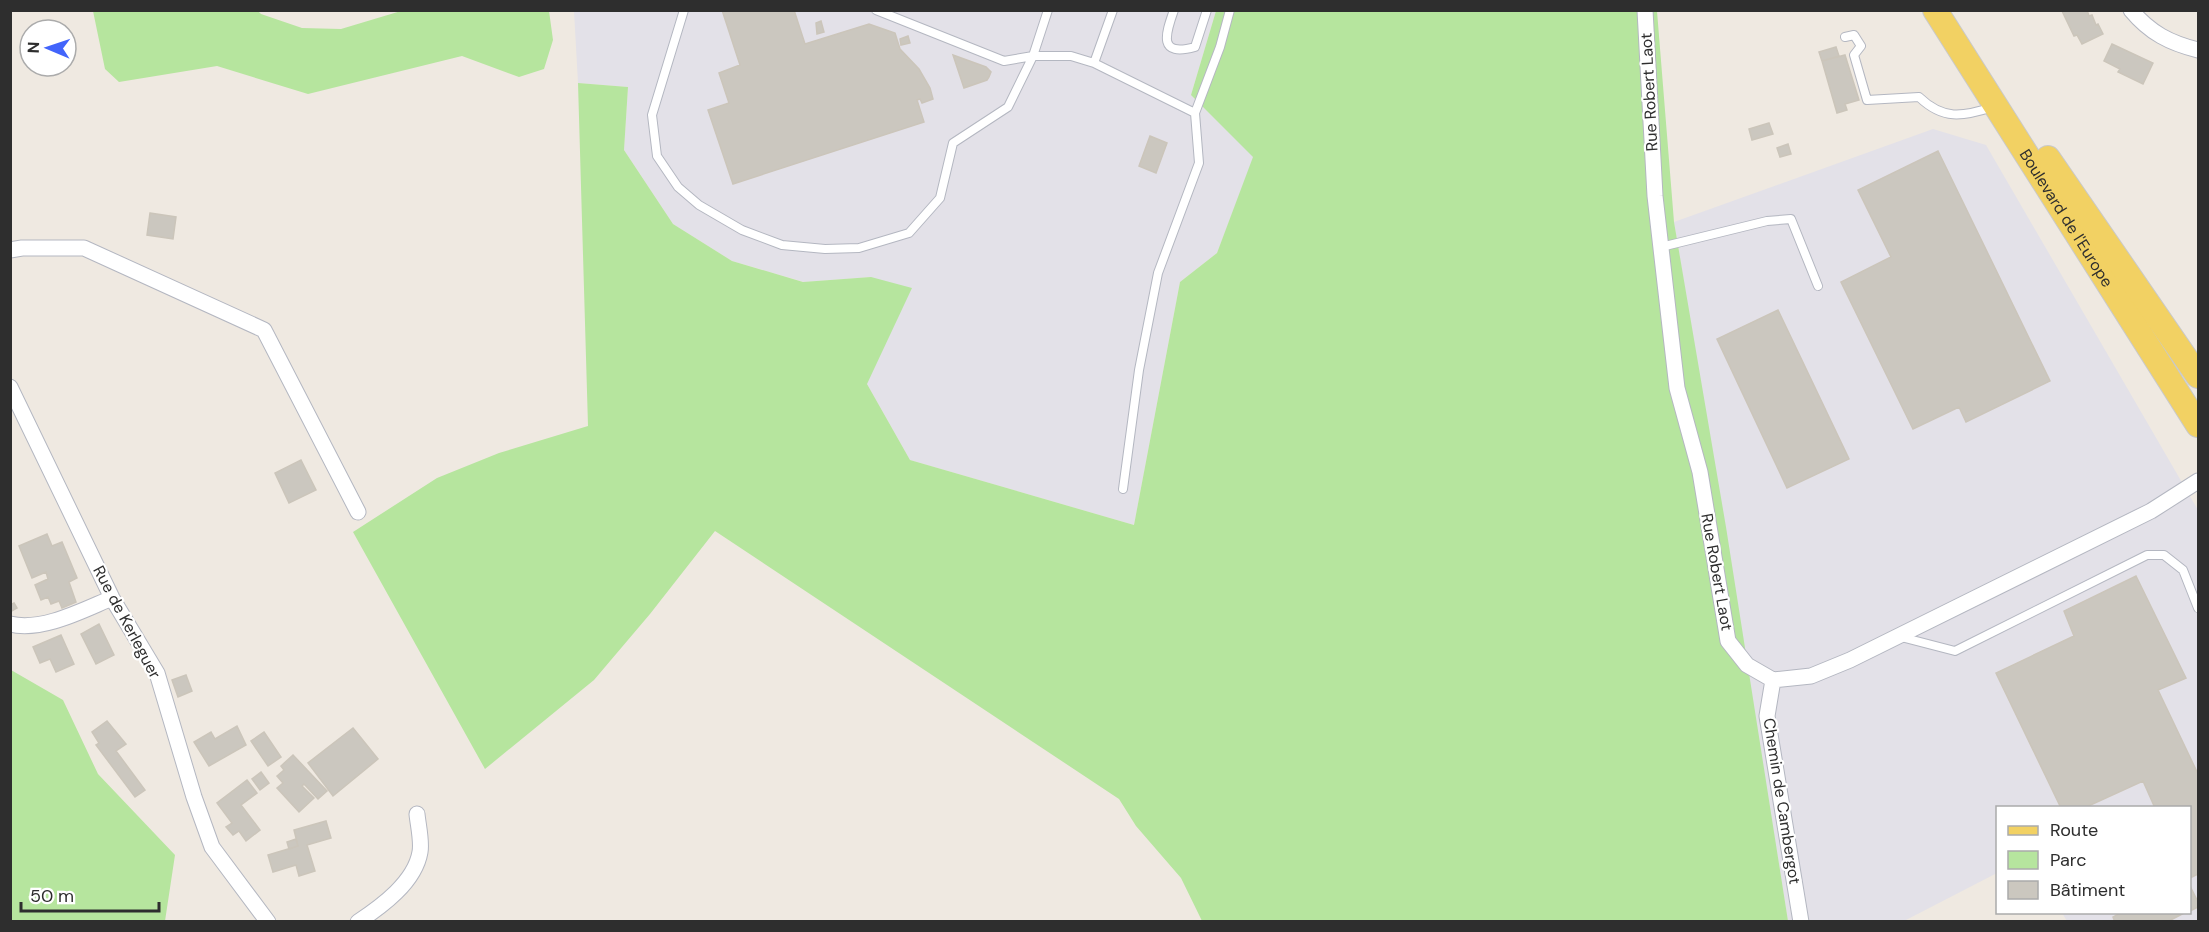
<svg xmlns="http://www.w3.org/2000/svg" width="2209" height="932" font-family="'DM Sans',sans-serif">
<rect width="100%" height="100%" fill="#efe9e1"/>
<path fill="#e3e1e8" d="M574 11H1216L1191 95 1254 157 1217 253 1180 282 1134 525 910 460 867 384 871 277 804 282 732 261 673 224 624 150 628 87 578 83Z
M1933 129 1986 145 2198 510V921H2067L2062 913 2190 912V808H1998L1997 873 1904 921H1788L1674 222Z"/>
<path fill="#b6e59e" d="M93 11H258L261 14 302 28 341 29 401 11H549L553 40 544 69 519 77 462 56 308 94 217 66 119 82 105 69Z
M1216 11H1657L1674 222 1726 527 1788 921H1202L1181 878 1136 826 1119 799 715 531 650 614 594 680 485 769 353 532 437 478 499 453 588 426 578 83 628 87 624 150 673 224 732 261 803 282 871 277 912 288 867 384 910 460 1134 525 1180 282 1217 253 1253 157 1191 95Z
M11 670 63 700 98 774 175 855 165 921H11Z"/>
<path fill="#cbc7bf" stroke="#cbc5ba" stroke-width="1.5" d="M722 10H794L805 44 869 24 895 33 900 49 919 69 930 88 933 99 922 103 920 99 917 100 924 122 733 184 708 110 729 103 719 73 740 65Z
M2087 10 2089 16 2092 15 2096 25 2098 24 2103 34 2082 44 2077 35 2074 36 2062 11Z
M821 21 824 32 817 34 816 23Z
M908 36 910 43 901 45 900 39Z
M2112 44 2153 63 2143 84 2118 72 2120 69 2104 61Z
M1836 47 1839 56 1822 61 1819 52Z
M953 55 986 67 991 72 989 77 987 80 964 88Z
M1845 55 1859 100 1845 104 1847 110 1837 113 1822 61Z
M1769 123 1773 134 1752 140 1749 129Z
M1150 136 1167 143 1156 173 1139 166Z
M1788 144 1791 154 1780 157 1777 148Z
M1938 151 2050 381 1966 422 1959 407 1913 429 1841 282 1891 257 1858 190Z
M150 213 176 217 173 239 147 235Z
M1778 310 1849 459 1787 488 1717 339Z
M301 460 316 490 289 503 275 473Z
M47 534 52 546 62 542 77 578 69 582 76 602 62 608 59 601 51 604 48 597 41 600 35 585 48 579 46 572 32 578 19 546Z
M2136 576 2186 678 2158 690 2198 774V874L2190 878V808H2155L2143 781 2084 808H2061L1996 673 2074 636 2064 611Z
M14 603 17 608 10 612V605Z
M99 624 114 655 96 664 81 634Z
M61 635 74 664 56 672 50 659 40 663 33 647Z
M186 675 192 691 178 697 172 680Z
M107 721 126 744 116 751 145 790 135 797 96 745 99 743 92 732Z
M237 726 246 745 209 766 194 742 211 732 215 739Z
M353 728 378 759 333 796 308 763Z
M264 732 281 757 268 766 251 741Z
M293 755 327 791 318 799 304 784 302 786 314 798 299 812 277 788 283 783 277 776 284 770 281 766Z
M261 772 269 783 260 790 252 779Z
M247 780 257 793 241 805 260 830 246 841 239 831 233 835 226 827 232 823 217 803Z
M326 821 331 838 307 845 315 871 299 876 296 865 273 872 268 855 298 846 294 830Z
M296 839 298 846 289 849 287 842Z
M2190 886 2198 902V907L2190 911Z
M2122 912H2186L2167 922H2115L2113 917Z"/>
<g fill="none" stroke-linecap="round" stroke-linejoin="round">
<defs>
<path id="lane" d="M684 10 652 115 657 156 678 187 699 205 742 230 782 245 825 249 859 248 909 233 940 198 953 143 1008 107 1033 56 1048 10
M876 10 1004 61 1033 56H1071L1094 63 1195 113 1199 163 1158 273 1139 370 1123 489
M1174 10C1165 35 1158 57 1195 47L1207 10
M1845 37 1854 35 1861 46 1854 55 1867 100 1919 97C1943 120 1962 117 1993 107
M1094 63 1113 10
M1195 113 1220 47 1230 10
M1661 247 1767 221 1791 219 1818 286
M1901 637 1955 651 2147 555H2164L2183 570 2198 608"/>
<path id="street" d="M1645 10 1655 196 1677 388 1700 472 1728 641 1747 665 1773 680 1811 676 1850 660 2151 511 2198 481
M2131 10C2150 33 2170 43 2198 50
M10 250 22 248H84L264 330 358 512
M10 387 112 598 157 673 194 797 212 847 268 922
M10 624C42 632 83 610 112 598
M1773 680 1767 716 1801 922
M358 922C382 906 415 882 420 852 422 841 418 825 417 814"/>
<g id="primary">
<path id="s1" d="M1935 10 2198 425"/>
<path d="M2048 158 2198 376"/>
</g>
</defs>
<use href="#lane" stroke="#b4b7c1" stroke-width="10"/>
<use href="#street" stroke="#b4b7c1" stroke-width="17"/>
<use href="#primary" stroke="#c9c9c9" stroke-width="26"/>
<use href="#lane" stroke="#fff" stroke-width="8"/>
<use href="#street" stroke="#fff" stroke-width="15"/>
<use href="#primary" stroke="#f2d163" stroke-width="24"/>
</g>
<g text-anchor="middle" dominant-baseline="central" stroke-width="4.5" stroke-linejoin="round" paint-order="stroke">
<g font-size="16" fill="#2e2e2e" stroke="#fff">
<text transform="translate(1649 92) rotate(-93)">Rue Robert Laot</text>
<text stroke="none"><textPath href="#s1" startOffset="246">Boulevard de l'Europe</textPath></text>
<text transform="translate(1717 572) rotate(80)">Rue Robert Laot</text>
<text transform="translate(127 622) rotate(62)">Rue de Kerleguer</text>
<text transform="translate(1782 801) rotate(81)">Chemin de Cambergot</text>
</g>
</g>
<rect width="2209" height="932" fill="none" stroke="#2e2e2e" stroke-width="24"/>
<rect x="1996" y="806" width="195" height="108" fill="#ffffff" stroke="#ababab" stroke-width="1.5"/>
<rect x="2008" y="826" width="30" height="9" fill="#f2d163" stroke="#ababab" stroke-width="1.5"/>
<text x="2050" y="836" font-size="18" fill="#2e2e2e">Route</text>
<rect x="2008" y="851" width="30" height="18" fill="#b6e59e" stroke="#ababab" stroke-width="1.5"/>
<text x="2050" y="866" font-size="18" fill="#2e2e2e">Parc</text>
<rect x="2008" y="881" width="30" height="18" fill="#cbc7bf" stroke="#ababab" stroke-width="1.5"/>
<text x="2050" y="896" font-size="18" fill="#2e2e2e">Bâtiment</text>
<g transform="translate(48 48) rotate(272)"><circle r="28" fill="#ffffff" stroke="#ababab" stroke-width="1.5"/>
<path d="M0-4.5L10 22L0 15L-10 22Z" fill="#4264fb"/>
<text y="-9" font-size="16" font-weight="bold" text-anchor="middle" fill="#2e2e2e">N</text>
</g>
<path d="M21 902v9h138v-9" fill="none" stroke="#2e2e2e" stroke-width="3"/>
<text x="30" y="902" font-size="18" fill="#2e2e2e" stroke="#ffffff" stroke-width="4.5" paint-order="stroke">50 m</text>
</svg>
